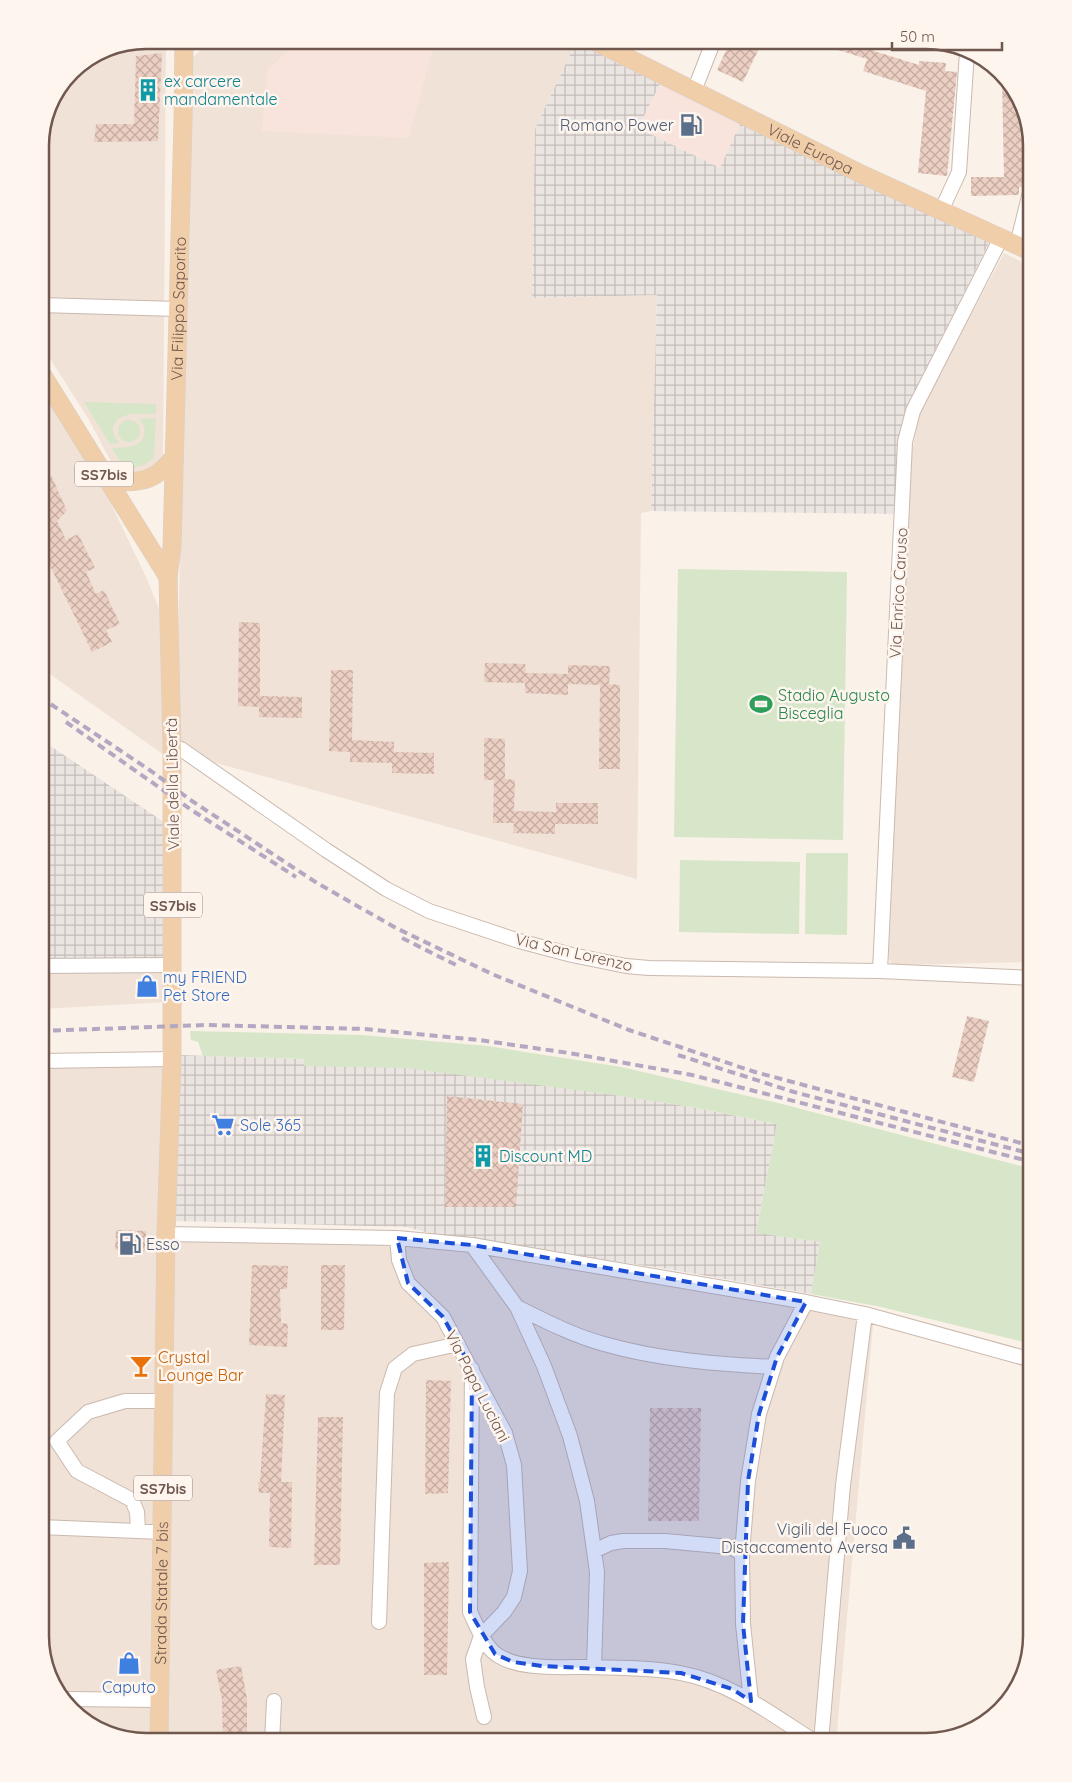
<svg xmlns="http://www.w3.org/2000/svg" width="1072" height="1782" font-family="Quicksand,sans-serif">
<defs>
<pattern id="industrial-grid" width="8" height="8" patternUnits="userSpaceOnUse" patternTransform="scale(1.25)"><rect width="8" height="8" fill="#ebe5e1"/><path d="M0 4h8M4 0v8" fill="none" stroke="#c3bcb9"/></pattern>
<pattern id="building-cross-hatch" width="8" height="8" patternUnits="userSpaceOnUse" patternTransform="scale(1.25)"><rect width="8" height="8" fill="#eccfc3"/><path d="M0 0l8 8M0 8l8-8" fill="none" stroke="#c4aba1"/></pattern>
</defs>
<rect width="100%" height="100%" fill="#faf1e8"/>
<path fill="#f0e2d7" d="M146 40H166L163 462 139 475 116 471 88 418 40 343V140L48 105 71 71 106 48Z
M212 40H302L267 70 408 138 435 40H573L576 42 535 129 532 298 657 295 651 511 641 513 637 879 176 752 190 60Z
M1004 253 1032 267V962L897 965 891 963 887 956 910 463 920 411Z
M40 387 102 485 146 577 166 626 164 755 40 667Z
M168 970V1002L40 1009V971Z
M167 1054 152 1742H140L87 1724 51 1683 40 1636V1056Z
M173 1241 390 1245 466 1252 812 1310 873 1325 836 1742H167Z"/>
<path fill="#f9e3dd" d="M302 40H435L408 138 262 131 267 70Z
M660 84 740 124 720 168 638 128Z"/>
<path fill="url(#industrial-grid)" d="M576 42 660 84 638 128 720 168 740 124 990 241 907 406 898 443 896 514 651 511 657 295 532 298 535 129Z
M40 739 167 824 168 960 40 962Z
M180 1055 408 1063 692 1107 777 1124 756 1232 820 1242 811 1294 661 1268 437 1235 406 1227 174 1221Z"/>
<path fill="#d7e6c8" d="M84 402 156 404V414C142 414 116 410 113 429 113 435 116 439 120 443L110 444Z
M156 418 154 457C148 465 134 470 124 465 119 461 115 453 112 448 123 447 141 449 144 434 146 428 143 423 139 419Z
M118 431a11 11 0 1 1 22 0a11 11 0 1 1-22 0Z
M678 569 847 572 843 840 674 837Z
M806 853H848L847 935 805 934Z
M680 860 800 862 799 934 679 932Z
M190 1031 362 1035 488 1046 621 1067 778 1103 1032 1169V1344L881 1307 811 1294 820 1242 756 1233 777 1124 692 1107 600 1093 406 1068 304 1066V1059L203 1056 198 1042 191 1040Z"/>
<path fill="url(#building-cross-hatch)" d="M731 40H763L743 82 717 70Z
M816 40H878L874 51 919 65V61L946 63 945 71 957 72 947 176 918 173 926 91 863 71 867 59 816 43Z
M162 53 158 141 94 142 96 124H134L136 56Z
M1002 78 1021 99 1031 142V165H1026V178L1022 187H1019V195L971 196V177H1004Z
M51 475 67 511 57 521 66 540 78 534 95 568 86 572 96 594 104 590 120 624 106 630 112 642 92 652 40 545V480Z
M239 622 260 623V696L302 697V718L259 717V707L238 706Z
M485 663 525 664 526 673 568 674V665L610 666 609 684 620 685V769H599L600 685 568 684V695L525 693V683L484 682Z
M331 670H353L352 740 394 742V752L434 753V774L392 773V763L350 762V752L329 751Z
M484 738 505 739V779L515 780 514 811 556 812V803H598V824H555V834L513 833 514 823H493L494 780H484Z
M967 1016 989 1021 974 1082 952 1077Z
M447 1096 523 1104 516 1207H445Z
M116 1230 146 1231 145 1252 115 1250Z
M252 1265 288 1266 287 1289H280L281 1323 288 1324 287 1347 249 1345Z
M321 1265H345L344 1330H321Z
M426 1380 451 1381 448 1493 425 1494Z
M266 1394 285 1395 281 1482H292L291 1548 269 1547 270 1493H259L258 1482H260Z
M650 1408H701L699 1521H648Z
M318 1417H343L340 1565H314Z
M449 1562 447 1675H424V1563Z
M241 1666 247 1699V1742H223L222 1700 216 1670Z"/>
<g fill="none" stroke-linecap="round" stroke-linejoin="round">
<defs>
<path id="minor" d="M694 91 714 40
M941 211 959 172 967 52
M1017 245 1032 184
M40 305 178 309
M172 747 181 749 326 850 386 889 429 911 519 941 572 955 626 966 649 968 880 971 1032 978
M40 966 173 965
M880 971 905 442 913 411 1001 238
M40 1061 172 1059
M166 1234 397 1238 472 1245 806 1302 865 1314 1032 1360
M397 1238 399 1260 408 1283 443 1317 505 1433 514 1465 520 1571 514 1597 504 1612 481 1636 473 1659 477 1687 484 1717
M472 1245 517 1307 544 1366 570 1436 587 1501 597 1572 594 1667
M517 1307C545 1321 574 1336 604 1344 660 1360 717 1364 774 1367
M472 1369 470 1612C476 1624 484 1646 496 1654 517 1670 560 1667 585 1667 616 1668 650 1667 680 1673 730 1682 773 1715 815 1742
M40 1527 162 1532
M138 1530 137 1512 132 1500 77 1471 57 1441 88 1412 125 1401H164
M594 1551 611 1543 623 1541H665L730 1547 742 1553
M379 1622 387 1393 395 1368 413 1354 458 1344
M65 1699 159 1700
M751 1701 743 1624 742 1553 748 1481 759 1414 777 1357 806 1302
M272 1742 274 1701
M821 1742 843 1485 865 1314"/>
<g id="major">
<path id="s1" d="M592 40 863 175 1032 252"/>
<path d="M40 371 168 577"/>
<path d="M108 481C139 483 154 483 174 457"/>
<path id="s2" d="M159 1742 166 1234 172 1059V747L168 577 172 547 183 120 184 40"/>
</g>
</defs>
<use href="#minor" stroke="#cab9af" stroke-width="16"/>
<use href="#major" stroke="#d7d0ce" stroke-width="19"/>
<use href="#minor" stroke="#fff" stroke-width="14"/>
<use href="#major" stroke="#f0cea9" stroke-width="18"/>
<path stroke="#b3a8c2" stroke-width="4" stroke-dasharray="8 5" stroke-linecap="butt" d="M40 697 151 771 192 801 317 883 396 928 492 974 629 1030 755 1072 1032 1146
M66 722 190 809 296 877
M402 938 456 965
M40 1031 207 1025 365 1029 479 1040 569 1053 692 1075 1032 1162
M678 1055 794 1092 1032 1154"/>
</g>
<path fill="#1d4ed8" fill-opacity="0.2" stroke="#1d4ed8" stroke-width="4" stroke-dasharray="10 6" stroke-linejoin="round" d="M397 1238 472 1245 806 1302 777 1357 759 1414 748 1481 743 1624 751 1701 732 1689 681 1673 542 1666 513 1662 495 1654 470 1612 472 1369 443 1317 408 1283Z"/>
<defs>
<symbol id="building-bare" viewBox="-9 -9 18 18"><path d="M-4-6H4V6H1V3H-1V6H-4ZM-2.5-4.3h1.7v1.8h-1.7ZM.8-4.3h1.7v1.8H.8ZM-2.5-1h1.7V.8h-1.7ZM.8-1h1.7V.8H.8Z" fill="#0f9aa8" stroke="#fdf5ee" stroke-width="2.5" paint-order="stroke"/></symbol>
<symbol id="fuel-bare" viewBox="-9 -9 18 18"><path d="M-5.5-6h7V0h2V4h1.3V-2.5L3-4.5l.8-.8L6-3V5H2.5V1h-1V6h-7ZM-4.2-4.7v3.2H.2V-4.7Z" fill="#5c6f8a" stroke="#fdf5ee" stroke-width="2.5" paint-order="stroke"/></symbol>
<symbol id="stadium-bare" viewBox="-9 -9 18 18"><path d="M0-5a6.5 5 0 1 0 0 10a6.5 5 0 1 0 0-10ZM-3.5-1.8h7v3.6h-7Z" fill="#2e9e5b" stroke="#fdf5ee" stroke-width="2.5" paint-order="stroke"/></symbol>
<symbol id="shop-bare" viewBox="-9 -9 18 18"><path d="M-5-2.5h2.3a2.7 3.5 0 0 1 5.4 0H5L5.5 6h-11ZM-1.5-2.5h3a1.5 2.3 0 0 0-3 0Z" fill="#3f7fe0" stroke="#fdf5ee" stroke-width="2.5" paint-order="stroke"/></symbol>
<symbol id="supermarket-bare" viewBox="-9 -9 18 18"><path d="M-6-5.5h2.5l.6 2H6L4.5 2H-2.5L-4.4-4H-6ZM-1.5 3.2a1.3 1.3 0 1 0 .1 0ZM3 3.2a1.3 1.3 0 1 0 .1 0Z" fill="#3f7fe0" stroke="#fdf5ee" stroke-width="2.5" paint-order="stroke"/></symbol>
<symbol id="bar-bare" viewBox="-9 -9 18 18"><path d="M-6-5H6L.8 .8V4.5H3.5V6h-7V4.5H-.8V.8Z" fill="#e8710a" stroke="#fdf5ee" stroke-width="2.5" paint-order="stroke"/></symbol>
<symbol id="civic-bare" viewBox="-9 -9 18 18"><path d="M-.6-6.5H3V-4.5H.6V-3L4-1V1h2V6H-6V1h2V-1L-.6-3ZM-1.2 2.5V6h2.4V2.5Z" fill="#5c6f8a" stroke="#fdf5ee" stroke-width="2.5" paint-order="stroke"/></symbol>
</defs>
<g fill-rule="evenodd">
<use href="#building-bare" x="132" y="74" width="32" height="32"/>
<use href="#fuel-bare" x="675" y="109" width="32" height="32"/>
<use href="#stadium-bare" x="745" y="688" width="32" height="32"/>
<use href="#shop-bare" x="131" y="970" width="32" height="32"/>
<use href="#supermarket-bare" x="207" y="1109" width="32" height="32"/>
<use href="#building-bare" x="467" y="1140" width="32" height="32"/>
<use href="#fuel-bare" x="114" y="1228" width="32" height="32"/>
<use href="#bar-bare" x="125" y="1350" width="32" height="32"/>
<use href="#civic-bare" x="888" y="1522" width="32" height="32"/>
<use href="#shop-bare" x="113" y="1647" width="32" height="32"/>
</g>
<g text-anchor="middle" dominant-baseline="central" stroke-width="5" stroke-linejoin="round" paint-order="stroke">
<g fill="#fdf5ee" stroke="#9b877f" stroke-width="1">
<rect x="75" y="461.5" width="58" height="25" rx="4"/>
<rect x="144" y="892.5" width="58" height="25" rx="4"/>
<rect x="134" y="1475.5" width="58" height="25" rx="4"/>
</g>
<g font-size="15" font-weight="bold" fill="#71584f">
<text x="104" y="474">SS7bis</text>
<text x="173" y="905">SS7bis</text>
<text x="163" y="1488">SS7bis</text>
</g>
<g font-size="16" fill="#0d838f" stroke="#fdf5ee" text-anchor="start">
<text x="164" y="81">ex carcere<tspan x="164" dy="18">mandamentale</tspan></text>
<text x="499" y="1156">Discount MD</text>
</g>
<g font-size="16" fill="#4e5e75" stroke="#fdf5ee" text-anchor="end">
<text x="674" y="125">Romano Power</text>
<text x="146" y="1244" text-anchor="start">Esso</text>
<text x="888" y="1529">Vigili del Fuoco<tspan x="888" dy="18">Distaccamento Aversa</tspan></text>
</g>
<g font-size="16" fill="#71584f" stroke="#fdf5ee">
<text stroke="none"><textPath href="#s1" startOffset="244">Viale Europa</textPath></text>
<text stroke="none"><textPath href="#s2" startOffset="1434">Via Filippo Saporito</textPath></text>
<text transform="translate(898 593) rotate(-87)">Via Enrico Caruso</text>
<text transform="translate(172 784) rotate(-91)">Viale della Libertà</text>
<text transform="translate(574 952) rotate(13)">Via San Lorenzo</text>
<text transform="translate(478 1386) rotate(63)">Via Papa Luciani</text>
<text stroke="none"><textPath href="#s2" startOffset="149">Strada Statale 7 bis</textPath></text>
</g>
<g font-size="16" fill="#27864d" stroke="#fdf5ee" text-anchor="start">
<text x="778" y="695">Stadio Augusto<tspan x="778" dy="18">Bisceglia</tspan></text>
</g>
<g font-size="16" fill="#366cbe" stroke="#fdf5ee" text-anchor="start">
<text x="163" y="977">my FRIEND<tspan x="163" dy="18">Pet Store</tspan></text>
<text x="240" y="1125">Sole 365</text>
<text x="129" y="1687" text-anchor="middle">Caputo</text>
</g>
<g font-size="16" fill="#c56008" stroke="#fdf5ee" text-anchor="start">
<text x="158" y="1357">Crystal<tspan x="158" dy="18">Lounge Bar</tspan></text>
</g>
</g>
<path d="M0 0H1072V1782H0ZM146 49H926A97 97 0 0 1 1023 146V1636A97 97 0 0 1 926 1733H146A97 97 0 0 1 49 1636V146A97 97 0 0 1 146 49Z" fill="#fdf5ee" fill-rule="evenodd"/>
<path fill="none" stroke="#71584f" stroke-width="2.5" d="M146 49H926A97 97 0 0 1 1023 146V1636A97 97 0 0 1 926 1733H146A97 97 0 0 1 49 1636V146A97 97 0 0 1 146 49Z"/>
<path d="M892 42v8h110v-8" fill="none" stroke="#71584f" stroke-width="2.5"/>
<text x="900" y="42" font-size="15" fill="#71584f" stroke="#fdf5ee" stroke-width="4" paint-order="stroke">50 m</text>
</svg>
